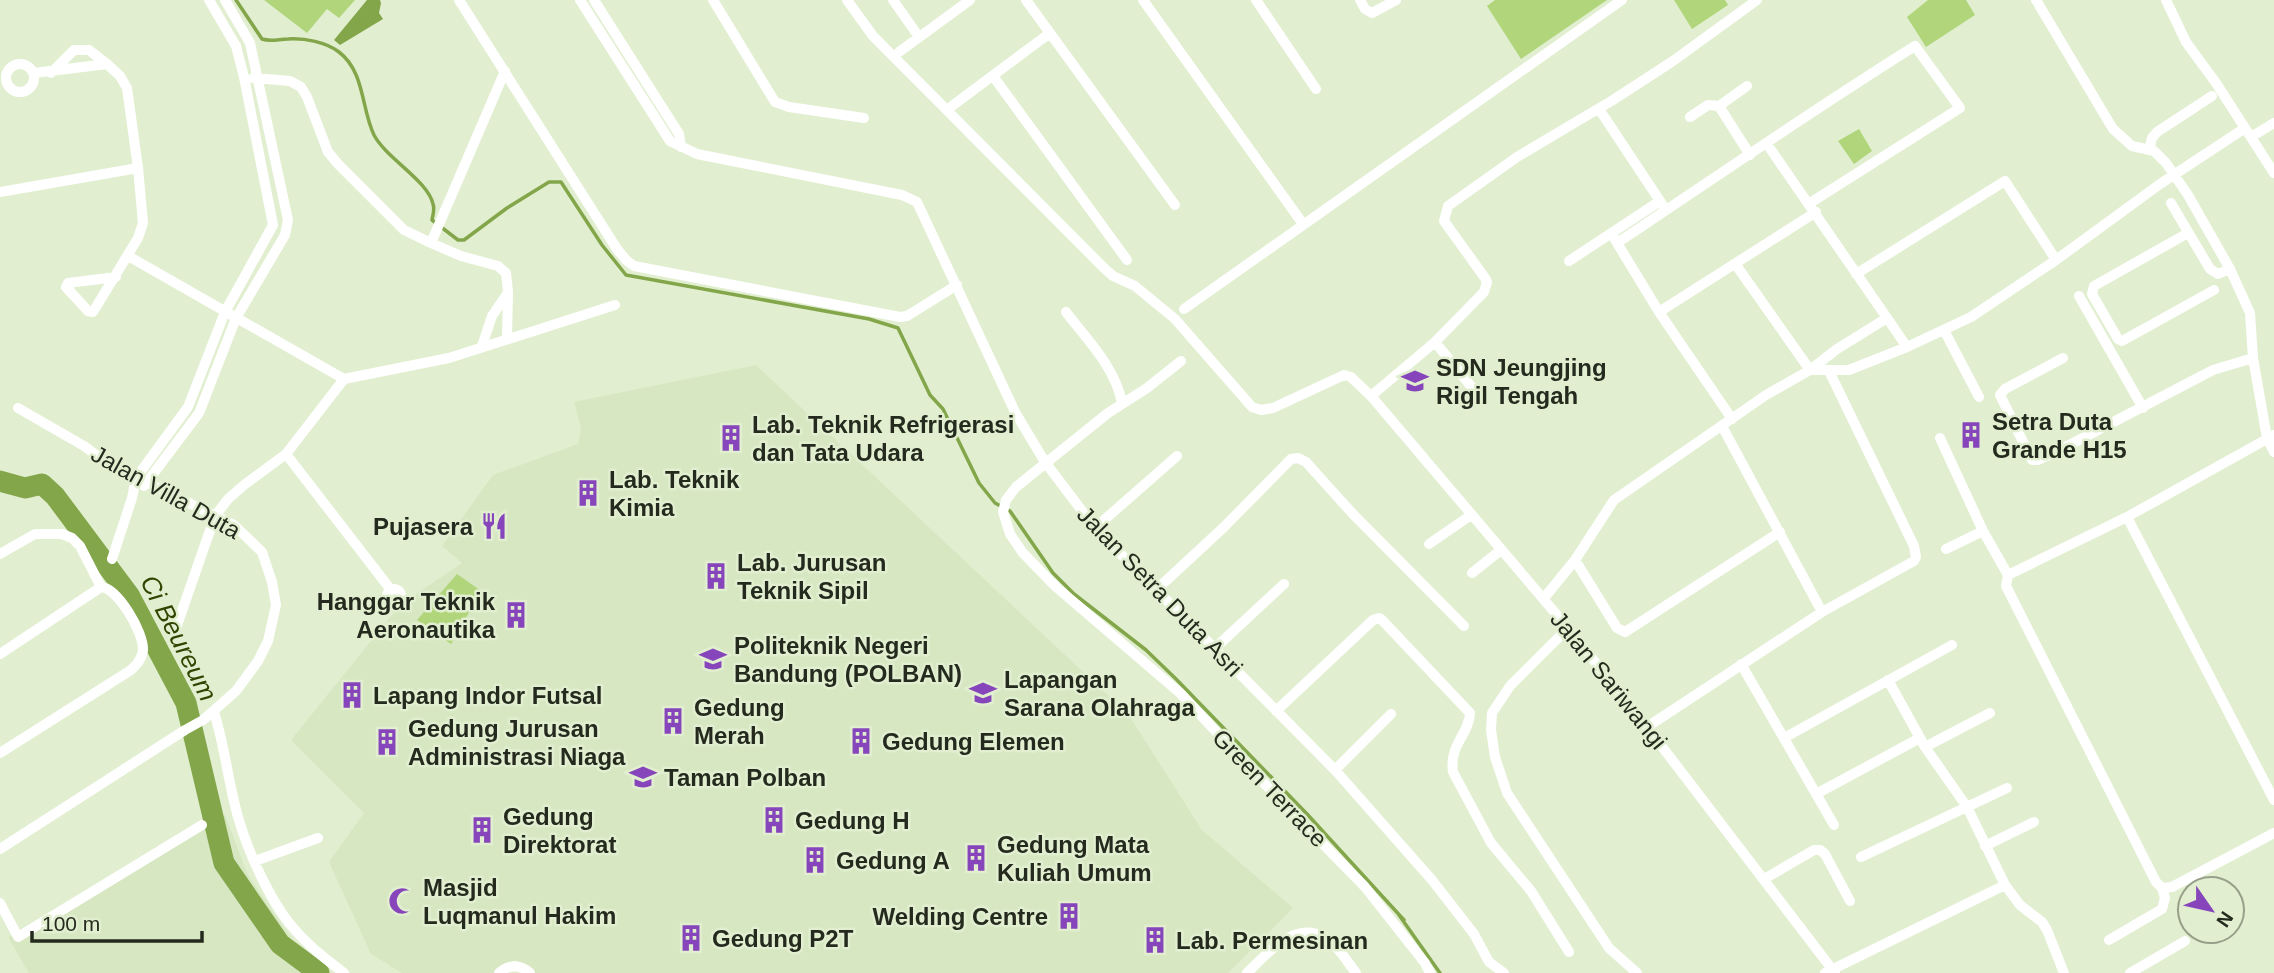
<svg xmlns="http://www.w3.org/2000/svg" width="2274" height="973" font-family="Helvetica,sans-serif">
<rect width="100%" height="100%" fill="#e1efd0"/>
<path fill="#d6e7c1" d="M756 365 1128 714 1202 830 1293 908 1228 973H534L515 960 493 973H402L371 954 329 862 364 813 291 740 400 605 462 563 442 546 493 475 578 444 581 428 574 402Z
M225 815 248 875 295 944 329 973H29L8 937Z"/>
<path fill="#b0d57a" d="M264 0H355L339 18 327 9 307 33Z
M1495 0H1607L1521 59 1487 6Z
M1674 0H1725L1728 5 1692 29Z
M1928 0H1966L1975 15 1926 47 1907 17Z
M1859 129 1872 151 1854 164 1838 141Z
M457 574 481 591 451 644 417 620Z"/>
<path fill="#83a64a" d="M367 0H380L381 3 379 13 383 19 340 45 334 40Z"/>
<g fill="none" stroke-linecap="round" stroke-linejoin="round">
<path stroke="#83a64a" stroke-width="3.5" d="M236 0 262 39C271 42 279 39 288 39 305 38 326 42 339 52 365 72 361 108 374 135 386 158 428 181 433 204 435 209 433 214 432 220L458 240H464L507 208 549 182H561L602 245 626 275 869 319 898 328 930 395 943 409 979 483 995 503 1010 511 1053 573 1074 594 1146 650 1176 679 1307 814 1404 920 1399 915 1440 973"/>
<path stroke="#83a64a" stroke-width="21" d="M0 481 25 488 42 484 55 496 129 595 186 703 224 863 280 944 319 973"/>
<path stroke="#fff" stroke-width="10" d="M459 0 617 249 626 260 634 266 900 317 907 316 957 285
M580 0 670 141 697 154 902 195 917 202 1015 412 1045 462 1095 528 1335 770 1432 880 1474 934 1489 962 1504 973
M594 0 679 134 681 147
M713 0 775 102 789 107 864 118
M847 0 873 36 1104 268 1113 276 1135 286 1175 319 1252 407 1261 410 1273 408 1344 375 1351 377 1371 396 1568 628 1647 727 1835 973
M893 0 919 37
M1026 0 1175 205
M1143 0 1303 224
M1256 0 1316 89
M1360 0 1365 9 1372 13 1396 0
M2036 0 2113 129 2132 146 2154 151 2166 163 2188 195 2230 269 2250 313 2253 358 2267 438 2274 452
M2166 0 2186 42 2216 83 2274 173
M899 52 970 0
M6 78a14 14 0 1 1 28 0a14 14 0 1 1-28 0Z
M505 71 431 243 461 256 498 266 506 273 508 292 507 338
M34 73 107 64 120 76 127 88 138 168 143 223 138 238 93 312 88 311 66 287 68 283 116 277
M51 73 74 50H89L107 64
M993 76 1127 260
M253 78 290 81 301 87 307 97 328 152 338 164 404 230 431 243
M952 106 1050 33
M1719 106 1750 155
M1599 109 1666 210
M1690 117 1708 105 1719 106 1747 86
M2251 137 2274 123
M1767 144 1907 347
M2149 150 2152 138 2157 132 2212 96
M0 192 138 168
M2171 203 2210 269 2218 274 2230 269
M1611 233 1659 312 1732 419
M2188 233 2094 286 2092 294 2118 339 2122 341 2214 290
M1617 243C1716 177 1814 109 1915 46L1960 108 1810 203
M128 256 344 379
M1569 261 1660 201
M1736 265 1810 370 1837 349 1887 318
M1856 274 2005 181 2056 260
M2079 296 2143 408
M1184 309 1622 0
M1066 312C1088 341 1115 367 1122 403
M1659 312 1816 212
M1944 330 1979 397
M1435 342 1475 391
M482 346 492 316 507 294
M2063 358 2005 389 2000 395 2032 460H2038L2056 452 2213 370 2253 358
M1181 361 1147 388 1108 413 1016 487 1006 500 1003 512 1010 534 1023 553 1055 586 1180 693 1279 799 1365 887 1425 963 1430 973
M1371 396 1435 342 1484 292 1487 282 1485 278 1444 221 1448 206 1517 157 1613 100 1673 61 1757 0
M1722 426 1822 612
M1940 438 1983 531 2008 575 2006 586 2156 882 2162 888 2172 887 2274 833
M286 454 391 590
M144 486 199 413 236 318 285 235 288 220 250 43 225 0
M2127 517 2274 800
M1095 528 1177 456
M1429 544 1471 515
M1946 549 1983 531
M0 554 35 534H62L72 538 80 546 101 587
M112 559 132 498 136 478 188 407 225 312 273 225 244 77 236 46 209 0
M1575 560 1617 628 1625 632 1780 532
M1472 573 1501 550
M2008 575 2127 517 2274 435
M387 596a7 7 0 1 1 14 0a7 7 0 1 1-14 0Z
M1155 591 1224 527 1291 459 1298 458 1306 462 1352 513 1464 626
M1544 598 1575 560 1614 500 1766 395 1810 370H1849L1907 347 1971 317 2056 260 2160 184 2245 128
M1568 628 1510 686 1492 713 1491 730 1495 757 1507 793 1609 948 1637 973
M175 631 215 516 228 499 244 485 286 454 344 379 449 358 615 305
M1214 649 1284 584
M0 654 101 587
M1741 664 1834 825
M1888 680 1925 747 1967 807 2005 885 2020 905 2042 922 2047 930 2064 973
M1276 711 1373 620 1379 618 1382 620 1470 713C1469 735 1449 744 1453 772L1491 843 1531 891 1569 952
M214 712C225 747 228 782 238 817 248 852 271 904 296 931 310 947 327 960 344 973
M1647 727 1822 612 1914 561 1916 557 1914 546 1829 371
M1784 738 1952 645
M1925 747 1990 713
M0 753 131 670C137 664 142 659 143 650 144 633 118 588 101 587
M1335 770 1391 714
M1816 794 1920 738
M1985 846 2034 822
M0 849 185 730 203 720 236 691 258 661 268 641 276 605 272 582 262 552 234 525 107 463 84 446 18 408
M1861 857 2007 788
M255 861 318 838
M1764 879 1814 850H1820L1825 854 1850 901
M0 903 18 937 202 825
M2109 940 2162 909 2165 898 2162 888
M499 973C509 964 520 964 530 973
M1247 973C1271 950 1302 912 1335 946 1343 954 1349 964 1356 973
M1825 973 2005 885
M2130 973 2185 941"/>
</g>
<defs>
<symbol id="school-bare" viewBox="-9 -9 18 18"><path d="M0-5L7-2L0 1L-7-2ZM-4 1L0 2.5L4 1V4Q0 6-4 4Z" fill="#8645ba" stroke="#e1efd0" stroke-width="2.5" paint-order="stroke"/></symbol>
<symbol id="building-bare" viewBox="-9 -9 18 18"><path d="M-4-6H4V6H1V3H-1V6H-4ZM-2.5-4.3h1.7v1.8h-1.7ZM.8-4.3h1.7v1.8H.8ZM-2.5-1h1.7V.8h-1.7ZM.8-1h1.7V.8H.8Z" fill="#8645ba" stroke="#e1efd0" stroke-width="2.5" paint-order="stroke"/></symbol>
<symbol id="restaurant-bare" viewBox="-9 -9 18 18"><path d="M-5-6h1v4h1v-4h1v4h1v-4h1v5L-1.5 .5V6h-2V.5L-5-1ZM5-6V6H3V1.5H1.5Q1.5-4 5-6Z" fill="#8645ba" stroke="#e1efd0" stroke-width="2.5" paint-order="stroke"/></symbol>
<symbol id="university-bare" viewBox="-9 -9 18 18"><path d="M0-5L7-2L0 1L-7-2ZM-4 1L0 2.5L4 1V4Q0 6-4 4Z" fill="#8645ba" stroke="#e1efd0" stroke-width="2.5" paint-order="stroke"/></symbol>
<symbol id="mosque-bare" viewBox="-9 -9 18 18"><path d="M3.5-4.9A6 6 0 1 0 3.5 4.9A5 5 0 1 1 3.5-4.9Z" fill="#8645ba" stroke="#e1efd0" stroke-width="2.5" paint-order="stroke"/></symbol>
</defs>
<g fill-rule="evenodd">
<use href="#school-bare" x="1396" y="362" width="38" height="38"/>
<use href="#building-bare" x="1952" y="416" width="38" height="38"/>
<use href="#building-bare" x="712" y="419" width="38" height="38"/>
<use href="#building-bare" x="569" y="474" width="38" height="38"/>
<use href="#restaurant-bare" x="475" y="507" width="38" height="38"/>
<use href="#building-bare" x="697" y="557" width="38" height="38"/>
<use href="#building-bare" x="497" y="596" width="38" height="38"/>
<use href="#university-bare" x="694" y="640" width="38" height="38"/>
<use href="#university-bare" x="964" y="674" width="38" height="38"/>
<use href="#building-bare" x="333" y="676" width="38" height="38"/>
<use href="#building-bare" x="654" y="702" width="38" height="38"/>
<use href="#building-bare" x="842" y="722" width="38" height="38"/>
<use href="#building-bare" x="368" y="723" width="38" height="38"/>
<use href="#university-bare" x="624" y="758" width="38" height="38"/>
<use href="#building-bare" x="755" y="801" width="38" height="38"/>
<use href="#building-bare" x="463" y="811" width="38" height="38"/>
<use href="#building-bare" x="957" y="839" width="38" height="38"/>
<use href="#building-bare" x="796" y="841" width="38" height="38"/>
<use href="#mosque-bare" x="383" y="882" width="38" height="38"/>
<use href="#building-bare" x="1050" y="897" width="38" height="38"/>
<use href="#building-bare" x="672" y="919" width="38" height="38"/>
<use href="#building-bare" x="1136" y="921" width="38" height="38"/>
</g>
<g text-anchor="middle" dominant-baseline="central" stroke-width="5" stroke-linejoin="round" paint-order="stroke">
<g font-size="24" font-weight="bold" fill="#252a1e" stroke="#e1efd0" text-anchor="start">
<text x="1436" y="367">SDN Jeungjing<tspan x="1436" dy="28">Rigil Tengah</tspan></text>
<text x="1992" y="421">Setra Duta<tspan x="1992" dy="28">Grande H15</tspan></text>
<text x="752" y="424">Lab. Teknik Refrigerasi<tspan x="752" dy="28">dan Tata Udara</tspan></text>
<text x="609" y="479">Lab. Teknik<tspan x="609" dy="28">Kimia</tspan></text>
<text x="473" y="526" text-anchor="end">Pujasera</text>
<text x="737" y="562">Lab. Jurusan<tspan x="737" dy="28">Teknik Sipil</tspan></text>
<text x="495" y="601" text-anchor="end">Hanggar Teknik<tspan x="495" dy="28">Aeronautika</tspan></text>
<text x="734" y="645">Politeknik Negeri<tspan x="734" dy="28">Bandung (POLBAN)</tspan></text>
<text x="1004" y="679">Lapangan<tspan x="1004" dy="28">Sarana Olahraga</tspan></text>
<text x="373" y="695">Lapang Indor Futsal</text>
<text x="694" y="707">Gedung<tspan x="694" dy="28">Merah</tspan></text>
<text x="408" y="728">Gedung Jurusan<tspan x="408" dy="28">Administrasi Niaga</tspan></text>
<text x="882" y="741">Gedung Elemen</text>
<text x="664" y="777">Taman Polban</text>
<text x="503" y="816">Gedung<tspan x="503" dy="28">Direktorat</tspan></text>
<text x="795" y="820">Gedung H</text>
<text x="997" y="844">Gedung Mata<tspan x="997" dy="28">Kuliah Umum</tspan></text>
<text x="836" y="860">Gedung A</text>
<text x="423" y="887">Masjid<tspan x="423" dy="28">Luqmanul Hakim</tspan></text>
<text x="1048" y="916" text-anchor="end">Welding Centre</text>
<text x="712" y="938">Gedung P2T</text>
<text x="1176" y="940">Lab. Permesinan</text>
</g>
<g font-size="24" fill="#252a1e" stroke="#e1efd0">
<text transform="translate(166 492) rotate(29)">Jalan Villa Duta</text>
<text transform="translate(1160 591) rotate(46)">Jalan Setra Duta Asri</text>
<text transform="translate(1609 680) rotate(51)">Jalan Sariwangi</text>
<text transform="translate(1270 788) rotate(46)">Green Terrace</text>
</g>
<g font-size="26" font-style="italic" fill="#304600" stroke="#e1efd0">
<text transform="translate(179 638) rotate(63)">Ci Beureum</text>
</g>
</g>
<g transform="translate(2211 910) rotate(124)"><circle r="33" fill="#e1efd0" stroke="#96a089" stroke-width="2"/>
<path d="M0-5L12 26L0 18L-12 26Z" fill="#8645ba"/>
<text y="-10" font-size="19" font-weight="bold" text-anchor="middle" fill="#252a1e">N</text>
</g>
<path d="M32 931v10h170v-10" fill="none" stroke="#252a1e" stroke-width="3.5"/>
<text x="42" y="931" font-size="21" fill="#252a1e" stroke="#e1efd0" stroke-width="5" paint-order="stroke">100 m</text>
</svg>
